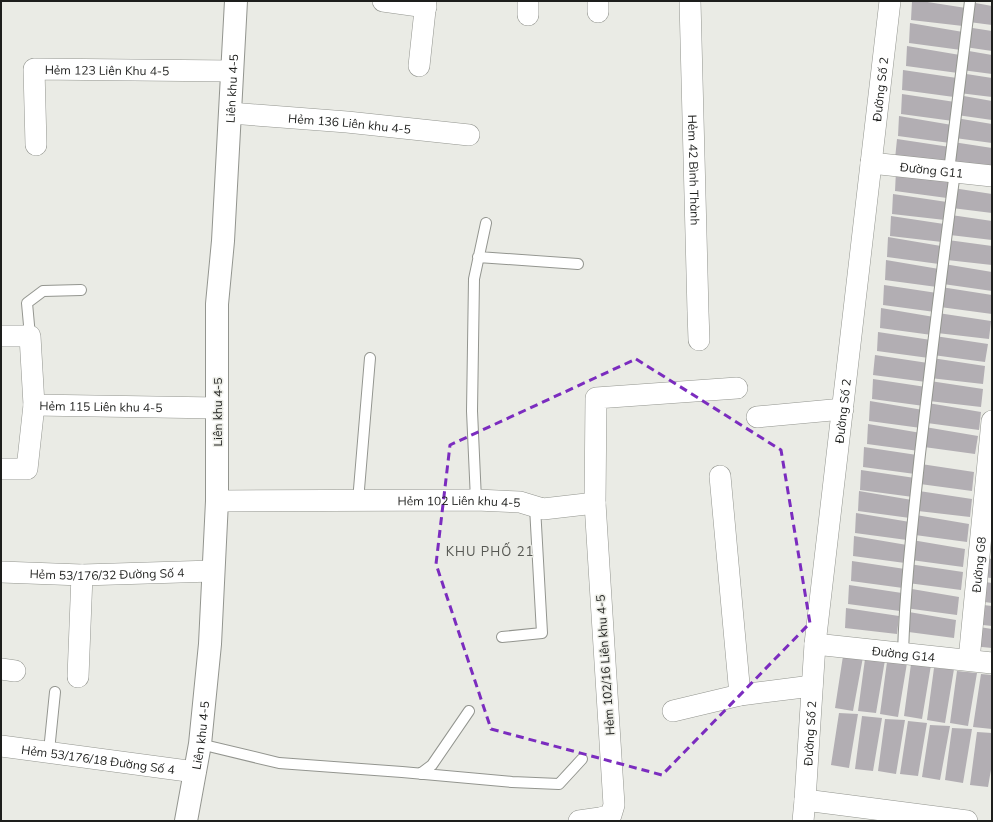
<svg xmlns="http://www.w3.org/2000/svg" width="993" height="822" font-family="Mulish,sans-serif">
<rect width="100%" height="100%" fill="#eaebe5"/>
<path fill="#b2aeb3" d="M912 1H921L966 8 963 26 911 20Z
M970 2 992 6V25L969 22Z
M910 23 963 32 961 50 909 43Z
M966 27 992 31V51L965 47Z
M907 46 960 55 958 73 906 66Z
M963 50 992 55V74L962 70Z
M903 70 957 78 954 97 902 90Z
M960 73 992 78V97L959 93Z
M902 94 955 102 953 121 901 114Z
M958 95 992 101V120L957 115Z
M899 116 952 125 950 143 898 136Z
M956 118 992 124V143L955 138Z
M897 139 950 147 948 166 895 159Z
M953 142 992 148V167L952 162Z
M896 171 949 179 947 198 895 191Z
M953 188 992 194V213L952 208Z
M893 194 947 202 945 220 892 214Z
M951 215 992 221V240L950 235Z
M891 216 944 224 942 242 890 236Z
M888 237 941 246 939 264 887 257Z
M948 240 992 246V265L947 260Z
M886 260 939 269 937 287 885 280Z
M944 264 992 272V291L943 284Z
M884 285 937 293 935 312 883 305Z
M941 287 992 295V314L940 307Z
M881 308 934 317 932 335 880 328Z
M938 313 991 321 989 339 937 333Z
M878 332 931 340 929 358 877 351Z
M935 336 988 344 985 362 933 355Z
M875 355 928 363 926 382 873 375Z
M932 358 985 366 983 384 930 378Z
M873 379 926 387 924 406 872 399Z
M930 381 983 389 981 407 929 401Z
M870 401 923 410 921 428 869 421Z
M928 403 981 412 979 430 927 423Z
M868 424 921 433 919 451 867 444Z
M925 427 978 436 975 454 924 447Z
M864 447 917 455 915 474 863 467Z
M921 464 974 472 972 491 920 484Z
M861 470 915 478 913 497 860 490Z
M859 491 912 500 910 518 858 511Z
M919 491 972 499 970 517 918 511Z
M856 513 910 522 907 540 855 533Z
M916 515 969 524 967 542 915 535Z
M854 536 907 545 905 563 853 556Z
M912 540 965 549 963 567 911 560Z
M979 557 992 559V578L979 577Z
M852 561 905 569 903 588 851 581Z
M909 564 963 572 961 590 908 583Z
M978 581 992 583V603L977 601Z
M849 585 902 593 900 611 848 604Z
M906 588 959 597 957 615 905 608Z
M975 604 992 606V626L974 624Z
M846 608 899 616 897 634 845 628Z
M903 611 956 620 954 638 901 631Z
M973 626 992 629V648L972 646Z
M843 656 863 657 853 711 835 708Z
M865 659 885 660 876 713 858 711Z
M887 662 907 663 898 717 880 714Z
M911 664 931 665 922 719 904 716Z
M934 668 954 669 945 723 927 720Z
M957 671 977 673 968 726 950 723Z
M981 674 992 675V729L973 727Z
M839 713 858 714 849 768 831 765Z
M862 716 882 718 873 771 855 769Z
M885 719 905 720 896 774 878 771Z
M908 721 927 723 918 776 900 774Z
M930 725 950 726 940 780 922 777Z
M952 728 972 729 963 783 945 780Z
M977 732 992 733V764L988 787 970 785Z"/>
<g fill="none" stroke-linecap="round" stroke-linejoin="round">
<defs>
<path id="service" d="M949 171 970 1
M478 257 578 264
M30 336 27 303 43 291 81 290
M476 500 472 411 474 279 486 223
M358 501 370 358
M502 637 542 633 535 507
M903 653C905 587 913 520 920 454 931 360 942 266 955 172
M200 744 279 763 402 772 512 782 559 784 582 759
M49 751 55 692
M420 774 432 765 469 711"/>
<g id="minor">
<path d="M383 1 426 7"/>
<path d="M528 1V15"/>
<path d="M598 1V12"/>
<path id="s1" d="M690 1 698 312 699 340"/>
<path d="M419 66 426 1"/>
<path id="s2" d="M230 113 347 122 469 135"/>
<path id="s3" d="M36 145 34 69 232 71"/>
<path id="s4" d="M871 163 992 176"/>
<path id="s5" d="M1 336H30L34 405 217 408"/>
<path d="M757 417 843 409"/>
<path d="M1 469H27L34 405"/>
<path d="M720 476 740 695"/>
<path id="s6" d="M217 501 476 500 520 502 543 509 595 503 596 398 737 388"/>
<path id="s7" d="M1 572 82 575 213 571"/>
<path id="s8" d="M815 644 992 663"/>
<path id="s9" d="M969 660 992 421"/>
<path d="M1 669 15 671"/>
<path d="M78 677 82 575"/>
<path d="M673 711 740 695 812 686"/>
<path id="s10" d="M1 746 195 772"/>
<path d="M805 800 967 821"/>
<path d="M579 821 600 818 611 815 614 805 595 503"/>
<path id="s11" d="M803 821 805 800 815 644 890 1"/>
</g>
<g id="tertiary">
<path id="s12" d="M186 821 200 744 210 644 217 501V304L223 241 236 1"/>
</g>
</defs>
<use href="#service" stroke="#93958f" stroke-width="12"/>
<use href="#minor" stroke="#93958f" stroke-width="22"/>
<use href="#tertiary" stroke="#93958f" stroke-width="24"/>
<use href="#service" stroke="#fff" stroke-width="10"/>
<use href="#minor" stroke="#fff" stroke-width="21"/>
<use href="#tertiary" stroke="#fff" stroke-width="22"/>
</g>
<path fill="none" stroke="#7b2cbf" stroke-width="3" stroke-dasharray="8 5" stroke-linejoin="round" d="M636 359 781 450 810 623 662 775 491 729 436 564 450 445Z"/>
<g text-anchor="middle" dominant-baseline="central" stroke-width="3" stroke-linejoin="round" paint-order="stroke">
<g font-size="12" fill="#1d1e1c" stroke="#eaebe5">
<text stroke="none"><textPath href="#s3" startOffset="149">Hẻm 123 Liên Khu 4-5</textPath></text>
<text stroke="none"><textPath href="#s12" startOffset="735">Liên khu 4-5</textPath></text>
<text stroke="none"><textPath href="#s11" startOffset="736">Đường Số 2</textPath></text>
<text stroke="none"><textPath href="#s2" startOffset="120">Hẻm 136 Liên khu 4-5</textPath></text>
<text stroke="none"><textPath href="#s1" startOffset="169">Hẻm 42 Bình Thành</textPath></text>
<text stroke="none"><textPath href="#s4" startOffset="61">Đường G11</textPath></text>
<text stroke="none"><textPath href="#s5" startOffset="165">Hẻm 115 Liên khu 4-5</textPath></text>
<text stroke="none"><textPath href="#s11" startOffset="412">Đường Số 2</textPath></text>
<text transform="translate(217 412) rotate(-90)">Liên khu 4-5</text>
<text stroke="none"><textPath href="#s6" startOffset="242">Hẻm 102 Liên khu 4-5</textPath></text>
<text stroke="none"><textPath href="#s9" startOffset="96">Đường G8</textPath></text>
<text stroke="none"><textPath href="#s7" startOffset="106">Hẻm 53/176/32 Đường Số 4</textPath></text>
<text stroke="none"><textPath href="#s8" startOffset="89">Đường G14</textPath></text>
<text transform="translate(605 665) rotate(-94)">Hẻm 102/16 Liên khu 4-5</text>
<text stroke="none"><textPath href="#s11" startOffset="88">Đường Số 2</textPath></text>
<text stroke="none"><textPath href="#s12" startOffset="87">Liên khu 4-5</textPath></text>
<text stroke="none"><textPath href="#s10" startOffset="98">Hẻm 53/176/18 Đường Số 4</textPath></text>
</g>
<g font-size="13" letter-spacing="1" fill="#575853" stroke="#eaebe5">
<text x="490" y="551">KHU PHỐ 21</text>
</g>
</g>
<rect width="993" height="822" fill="none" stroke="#1d1e1c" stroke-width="4"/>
</svg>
